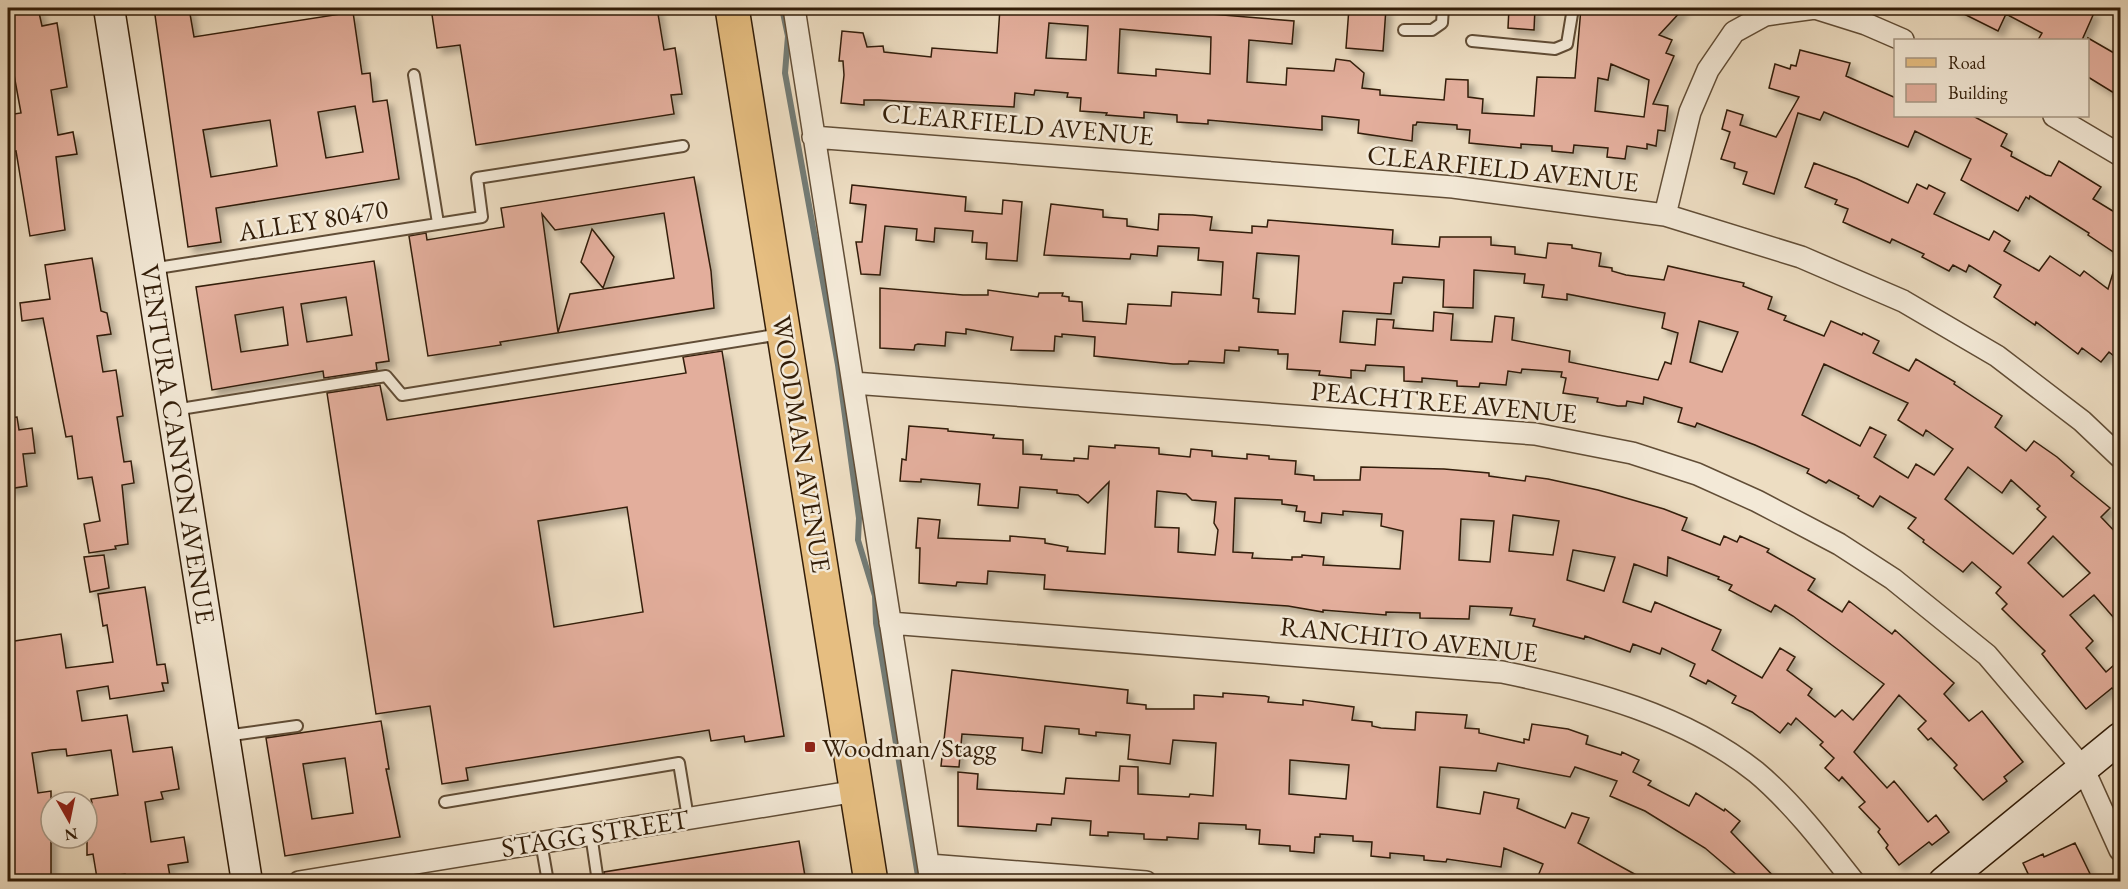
<svg xmlns="http://www.w3.org/2000/svg" width="2128" height="889" font-family="'EB Garamond',serif">
<defs>
<filter id="shadow"><feDropShadow dx="5.5" dy="5.5" stdDeviation="3" flood-color="#0004"/></filter>
</defs>
<rect width="100%" height="100%" fill="#edddc2"/>
<filter id="stains"><feTurbulence type="fractalNoise" baseFrequency=".00333" numOctaves="4"/><feColorMatrix values="0 0 0 0 .2 0 0 0 0 .09 0 0 0 0 .02 0 0 0 .5 -.17"/></filter>
<radialGradient id="worn" r=".72"><stop offset=".6" stop-color="#630" stop-opacity="0"/><stop offset="1" stop-color="#630" stop-opacity=".3"/></radialGradient>
<g fill="none" stroke-linecap="round" stroke-linejoin="round">
<path stroke="#737b75" stroke-width="6" d="M782 8 788 36 785 73 838 365 859 518 858 540 875 596 876 623 919 882"/>
</g>
<path fill="#e3ae9c" stroke="#321d08" stroke-width="1.5" fill-rule="evenodd" filter="url(#shadow)" d="M8 8H38L42 26 57 23 67 87 51 90 58 135 73 132 77 154 56 157 65 230 30 236 16 151 12 152 8 121V115L21 113 8 42Z
M154 8H189L194 37 353 12 362 74 370 73 373 102 387 100 399 179 216 208 221 242 188 247ZM355 106 363 152 326 158 318 112ZM270 120 277 166 211 177 203 130Z
M431 8H657L664 50 675 48 682 94 671 95 674 114 476 145 460 45 437 48Z
M1000 8H1138L1294 21 1292 44 1249 40 1247 82 1286 85 1287 68 1334 71 1336 59 1350 61 1364 73 1362 88 1380 90V95L1444 100 1446 79 1468 80V97L1483 99 1482 113 1534 116 1537 77 1575 78 1581 8H1684L1659 35 1672 40 1666 53 1674 56 1653 104 1668 106 1665 131 1658 130 1656 146 1647 144V149L1627 146 1625 159 1607 157 1608 148 1574 145 1573 153 1552 151V146L1521 144V148L1469 143 1470 130 1457 129V125L1417 122 1416 125H1413L1412 141 1358 133 1359 120 1322 116V130L1208 120V124L1177 122V115L1144 112V118L1106 115 1107 113 1080 111 1081 98 1067 97 1068 93 1035 90 1034 95 1015 93 1014 107 879 100H864V105L841 103 844 75 843 61H839L842 31 863 33 867 47 883 46 884 52 931 57 932 48 997 53ZM1049 23 1088 26 1086 60 1046 58ZM1120 29 1211 37 1210 74 1156 69V76L1118 73ZM1611 64 1649 80 1644 117 1595 111 1598 78 1608 80Z
M1349 8H1386L1383 51 1346 48Z
M1509 8H1535L1534 30 1508 28Z
M1952 8H2083L2094 13 2082 40H2038L2042 33 2006 14 1998 31Z
M2088 38 2121 57V83L2114 93 2088 77Z
M1800 50 1850 63 1846 76 1896 98V116H1973L2007 134 2001 146 2012 152 2011 156 2046 175 2051 176 2059 161 2101 187 2093 199 2121 216V257L2088 235 2089 233 2030 196 2029 199 2026 197 2018 211 1961 180 1971 159 1915 131 1908 147 1824 112 1820 120 1798 113 1774 194 1743 184 1747 172 1734 168 1735 163 1721 159 1730 132 1722 129 1727 110 1743 115 1740 125 1776 137 1799 97 1769 88 1775 64 1790 69 1791 65 1796 66Z
M1814 163 1857 179 1908 203 1917 184 1927 189 1929 185 1945 193 1934 214 1989 240 1994 231 2010 241 2004 251 2039 271 2050 256 2080 276 2084 271 2108 289 2117 260 2121 261V304L2114 314 2121 318V362L2109 352 2101 362 2082 348 2078 354 2036 322 2035 325 1994 297 2001 285 1969 265 1966 272 1953 265 1949 271 1922 257 1924 254 1892 239 1890 243 1843 222 1848 209 1835 204 1837 200 1805 187Z
M694 177 711 271 714 308 500 342 501 345 428 356 409 236 426 233 427 240 504 227 501 208ZM664 213 674 278 570 294 558 332 542 214 555 230Z
M852 185 966 197 965 211 1002 214 1003 200 1022 202 1017 261 986 259 987 243 972 242 973 231 935 228 934 242 916 240 917 229 885 226 880 275 861 274 856 242H862L866 205 850 203Z
M1051 204 1103 210V217L1127 219V226L1158 230 1159 214 1193 215 1212 217 1210 230 1252 233V226L1267 227 1268 220 1393 230 1392 244 1439 247 1440 237H1491V245L1515 247V254L1546 258 1548 243 1572 245V248L1601 253 1599 266 1612 268V271L1626 275 1664 280 1668 266 1744 283 1743 286 1772 297 1768 309 1786 316 1784 320 1824 336 1831 321 1862 335 1863 333 1879 341 1873 353 1909 371 1916 359 1955 382 1954 384 2002 416 1995 427 2026 451 2034 441 2057 457 2074 472 2071 476 2110 508 2101 517 2121 538V626L2094 595 2070 615 2093 641 2086 648 2106 672 2121 659V697L2112 688 2086 709 2042 654 2045 651 2002 609 2007 604 1996 593 2001 587 1972 562 1963 572 1923 542 1924 540 1908 528 1916 518 1880 496 1873 507 1858 498 1859 496 1829 480 1826 483 1807 473 1809 469 1755 445 1697 423 1695 427 1678 422 1682 408 1644 397 1643 404 1627 401 1626 406H1618L1597 402 1598 398 1563 393 1566 378 1561 377 1562 372 1522 369 1521 373 1508 371 1506 385 1480 383 1479 387 1457 386V381L1422 378V382L1404 381V367L1366 365 1365 371 1351 370V378L1319 375 1320 371 1287 369 1288 354H1278V350L1239 347V351L1225 350 1224 363 1189 361 1188 364H1173L1094 356 1095 337 1062 334V337L1055 336 1054 351 1011 350 1013 337 966 329V334L946 332 945 346 918 344 915 345 914 350 880 348V288L963 295H988V290L1038 297 1039 293H1063L1062 296 1069 297V301L1082 302 1083 321 1126 324 1128 304 1171 306 1172 292 1221 295 1223 262 1198 260 1199 248 1158 246 1157 256 1131 254 1130 259 1044 255ZM1257 253 1299 256 1295 314 1258 312 1259 299 1253 298ZM1474 270 1525 274 1524 283 1544 285 1542 297 1567 300V294L1665 313 1662 328 1678 333 1671 364 1665 362 1658 380 1569 362 1570 351 1512 340 1514 318 1495 316 1492 342 1451 340 1453 314 1434 312 1433 331 1393 328 1394 320 1377 319 1375 345 1340 342 1343 311 1391 314 1394 283H1402L1403 277 1444 280 1443 307 1473 308ZM1699 321 1738 332 1722 372 1690 362ZM1824 364 1908 403 1898 420 1923 436 1926 430 1953 449 1934 475 1916 464 1908 478 1874 457 1886 435 1870 427 1860 446 1802 415ZM1968 467 2002 493 2011 480 2040 506 2037 509 2046 517 2013 554 1945 499ZM2053 536 2090 573 2063 597 2028 563Z
M592 229 614 257 603 288 581 262Z
M92 258 101 311 107 313 111 334 97 336 103 372 116 370 123 416 117 417 124 462 131 461 134 483 122 485 128 544 115 546 116 549 89 553 84 524 100 521 92 477 78 479 72 436 66 437 43 318 22 321 20 303 50 299 45 265Z
M374 261 389 361 376 363 377 370 324 378 323 371 212 390 196 287ZM346 297 352 335 307 342 301 304ZM283 307 288 345 241 352 235 315Z
M722 351 784 736 745 742 744 736 711 741 709 730 466 768 468 780 442 784 430 706 376 714 327 393 380 385 387 420 686 373 683 357ZM627 507 643 612 554 627 538 521Z
M17 417 19 430 32 428 35 453 23 454 27 486 8 489V418Z
M909 426 948 429V431L994 435 993 438 1023 440V454L1042 455 1041 459 1074 461V458L1088 459 1089 446 1115 448V445L1159 448V454L1190 457 1191 449 1212 451V456L1247 459V454L1269 456V459L1296 461 1295 474 1314 476V480H1360L1361 467 1444 469 1489 473V476L1525 481 1526 476 1548 479 1598 490 1664 509 1687 518 1682 530 1720 545 1724 536 1737 542 1740 536 1769 549 1767 552 1815 579 1808 590 1842 612 1849 601 1892 634 1895 630 1954 683 1944 694 1969 721 1982 711 2023 762 2004 777 2007 781 1983 800 1954 768 1957 765 1931 738 1928 740 1918 729 1926 721 1899 695 1854 752 1887 788 1894 781 1928 822 1936 815 1949 832 1932 845 1929 842 1899 865 1886 848 1888 845 1878 832 1880 829 1859 807 1865 802 1842 777 1839 781 1825 768 1834 758 1820 745 1823 742 1796 718 1791 725 1788 723 1780 733 1752 712 1732 703 1736 696 1708 680 1706 684 1690 676 1695 664 1662 648 1660 654 1633 644 1630 652 1585 636 1584 639 1533 626 1535 619 1510 615 1512 608 1470 606 1469 619 1420 618V613L1386 612V615L1323 610V612L1288 606 1044 589 1045 575 988 571 987 584 957 582 956 586 919 583 920 548H916L918 518 940 520 938 538 1010 541V536L1045 539V543L1068 547 1067 551 1105 554 1109 482 1088 503 1078 495 1057 493V490L1020 487 1018 508 978 505 980 484 921 479V482L900 481 902 459 906 460ZM1157 491 1186 494 1192 500 1216 502 1214 523 1218 530 1215 555 1178 552 1179 528 1155 527ZM1235 498 1282 500V504L1297 506 1296 511 1305 512 1304 521 1321 523 1322 513 1343 515V511L1382 514 1381 526 1403 531 1400 569 1323 565 1324 557 1302 555V557H1292V560L1252 558 1253 553 1233 552ZM1513 515 1559 521 1553 555 1509 551ZM1461 519 1494 521 1490 562 1459 560ZM1573 550 1615 557 1604 591 1567 580ZM1668 557 1719 577 1718 579 1732 585 1729 590 1771 612 1775 605 1793 616 1884 684 1853 720 1842 710 1835 717 1808 695 1812 689 1787 670 1795 657 1780 648 1762 678 1712 650 1721 630 1655 602 1651 612 1623 602 1634 564 1667 576Z
M104 555 109 588 90 592 84 557Z
M145 587 157 665 165 664 168 683H162L164 691 110 699 108 686 77 691 82 721 127 715 133 752 172 747 179 789 161 792 163 799 145 802 151 842 184 837 188 862 168 865 171 882H126L125 874 97 878 93 854 87 855V804L92 803 91 799 118 795 111 750 67 756 66 749 51 750 32 753 38 793 51 791V882H8V642L61 634 66 668 113 662 107 625 103 626 98 594Z
M952 670 1128 690 1127 703 1146 705V709H1194V695L1223 697V693L1265 696 1269 697 1268 702 1303 705V700L1354 707 1352 720 1372 722V726L1381 728 1415 730 1416 712 1467 715 1465 728 1479 729V733L1524 743V739L1529 740 1532 724 1568 729 1588 736 1586 744 1621 755 1622 752 1639 760 1633 772 1651 781 1648 785 1689 806 1696 793 1724 811 1725 809 1740 821 1731 832 1779 882H1745L1705 848 1645 811 1610 796 1617 781 1575 767 1570 777 1498 763 1496 771 1440 767 1437 807 1480 814 1484 792 1519 799 1517 808 1565 828 1572 813 1589 818 1578 843 1649 882H1552L1538 876 1543 864 1504 848 1501 867 1447 859 1446 862 1424 860V856L1390 853V858L1371 856 1372 842 1353 841V836L1320 834V837H1315L1314 853 1290 851V846L1259 844 1260 830 1246 829V825L1199 823 1198 839 1167 837V840L1144 839V834L1108 832V836L1090 835 1091 821 1052 818 1051 825 1037 824 1036 831 958 826V772L978 774 977 789 1064 794 1066 778 1119 781 1120 766 1138 767V794L1189 797 1190 794 1213 796 1216 743 1173 740 1170 764 1128 759 1130 735 1096 732V736L1079 734V729L1045 726 1042 753 1022 750 1023 738 962 734 959 767 941 766ZM1290 760 1349 765 1346 799 1289 794Z
M381 721 389 769H386L400 837 285 856 266 738ZM345 758 353 813 312 819 303 764Z
M799 841 806 882H605L604 872Z
M2075 843 2094 882H2032L2023 863 2043 854 2044 857Z"/>
<g fill="none" stroke-linecap="round" stroke-linejoin="round">
<defs>
<path id="lane" d="M1404 30H1432L1442 23 1443 8
M1472 41 1555 49 1567 44 1573 8
M414 75 438 223
M151 269 482 217 477 178 683 146
M174 410 386 376 402 395 781 334
M225 736 297 726
M445 802 679 763 688 818
M591 834 598 882
M541 842 548 882"/>
<path id="street" d="M794 8 931 882
M1815 8 1866 24 1903 40
M2054 116 2120 155
M813 137 1453 187 1665 215 1801 257 1903 301 1997 356 2082 421 2120 457
M1665 215 1690 112 1708 70 1734 32 1765 15 1815 8
M853 383 1535 434 1632 453 1697 474 1757 501 1839 544 1893 579 1987 655 2083 768 2120 850
M890 623 1502 672C1590 690 1684 715 1756 772 1792 802 1825 845 1854 882
M929 865 1146 882
M299 882 857 791"/>
<path id="secondary" d="M109 8 247 882
M1944 882 2120 738"/>
<path id="primary" d="M732 8 871 882"/>
</defs>
<use href="#lane" stroke="#614d36" stroke-width="14"/>
<use href="#street" stroke="#614d36" stroke-width="24"/>
<use href="#secondary" stroke="#321d08" stroke-width="33"/>
<use href="#primary" stroke="#321d08" stroke-width="36"/>
<use href="#lane" stroke="#f3e9d7" stroke-width="10"/>
<use href="#street" stroke="#f3e9d7" stroke-width="21"/>
<use href="#secondary" stroke="#f3e9d7" stroke-width="30"/>
<use href="#primary" stroke="#e6be81" stroke-width="33"/>
</g>
<rect fill="#8f2418" stroke="#f3e9d7" stroke-width="2" x="804" y="741" width="12" height="12" rx="3"/>
<g text-anchor="middle" dominant-baseline="central" stroke-width="5" stroke-linejoin="round" paint-order="stroke">
<g font-size="27" fill="#321d08" stroke="#f3e9d7">
<text transform="translate(1018 124) rotate(5)">CLEARFIELD AVENUE</text>
<text transform="translate(1503 168) rotate(6)">CLEARFIELD AVENUE</text>
<text transform="translate(313 220) rotate(-9)">ALLEY 80470</text>
<text transform="translate(1444 402) rotate(5)">PEACHTREE AVENUE</text>
<text transform="translate(178 444) rotate(81)">VENTURA CANYON AVENUE</text>
<text transform="translate(802 444) rotate(81)">WOODMAN AVENUE</text>
<text transform="translate(1409 639) rotate(6)">RANCHITO AVENUE</text>
<text transform="translate(595 833) rotate(-9)">STAGG STREET</text>
</g>
<g font-size="27" fill="#321d08" stroke="#f3e9d7" text-anchor="start">
<text x="822" y="747">Woodman/Stagg</text>
</g>
</g>
<rect width="2128" height="889" fill="none" stroke="#edddc2" stroke-width="30"/>
<rect x="9" y="9" width="2110" height="871" fill="none" stroke="#321d08" stroke-width="3"/>
<rect x="15" y="15" width="2098" height="859" fill="none" stroke="#321d08" stroke-width="1.5"/>
<rect x="1894" y="39" width="195" height="78" fill="#f3e9d7" stroke="#a69784" stroke-width="1.5"/>
<rect x="1906" y="58" width="30" height="9" fill="#e6be81" stroke="#a69784" stroke-width="1.5"/>
<text x="1948" y="69" font-size="18" fill="#321d08">Road</text>
<rect x="1906" y="84" width="30" height="18" fill="#e3ae9c" stroke="#a69784" stroke-width="1.5"/>
<text x="1948" y="99" font-size="18" fill="#321d08">Building</text>
<g transform="translate(69 820) rotate(171)"><circle r="28" fill="#f3e9d7" stroke="#a69784" stroke-width="1.5"/>
<path d="M0-4.5L10 22L0 15L-10 22Z" fill="#8f2418"/>
<text y="-9" font-size="16" font-weight="bold" text-anchor="middle" fill="#321d08">N</text>
</g>
<rect width="100%" height="100%" filter="url(#stains)"/>
<rect width="100%" height="100%" fill="url(#worn)"/>
</svg>
